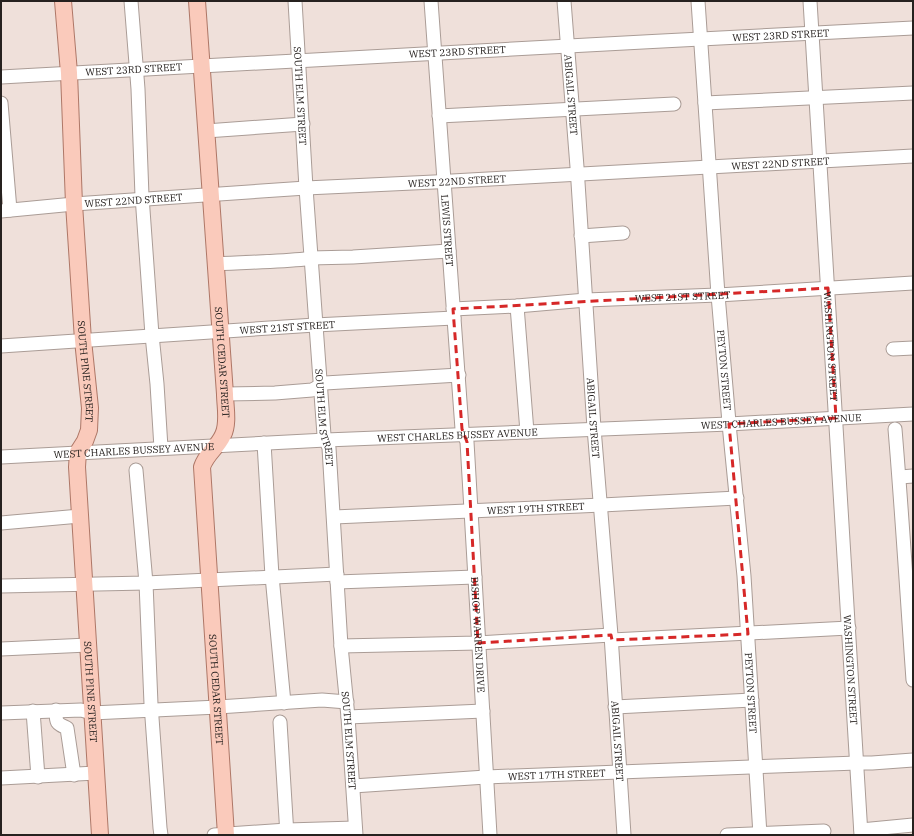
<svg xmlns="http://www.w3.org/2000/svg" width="914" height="836" font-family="'IBM Plex Serif',serif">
<rect width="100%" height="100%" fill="#efe0da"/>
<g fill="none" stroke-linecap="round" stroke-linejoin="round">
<defs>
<g id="minor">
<path d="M131 1 138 89 142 196 152 335 157 384 161 448"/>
<path id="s1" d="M295 1 306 188 324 435 329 448 341 646 348 717 356 835"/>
<path id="s2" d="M431 1 462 429 467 442 490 835"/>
<path id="s3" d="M564 1 577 167 594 428 611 635 624 835"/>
<path id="s4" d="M698 1 718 295 730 434 744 576 760 835"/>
<path id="s5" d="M810 1 861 835"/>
<path id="s6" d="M1 77C305 58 609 44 913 28"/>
<path d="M1 103 10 210"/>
<path d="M705 103 913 93"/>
<path d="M439 116 674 104"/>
<path d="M206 131 303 124"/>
<path id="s7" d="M1 211 74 204 306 188 434 182 913 156"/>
<path d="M581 236 623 233"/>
<path d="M216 264C246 262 276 262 305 259L310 258 353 257 449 251"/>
<path d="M517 306 527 432"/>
<path id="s8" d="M453 309 517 306 586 300 718 295 913 283"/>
<path id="s9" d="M1 346 315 325 454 318"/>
<path d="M893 349 913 348"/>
<path d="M225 394 275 393 312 390 325 383 459 375"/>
<path d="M895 429C902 513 907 596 913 680"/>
<path d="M264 443 272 576 284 703"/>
<path id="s10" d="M1 457 326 440 729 424 913 414"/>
<path d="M136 470 146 583 151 704 160 828 161 835"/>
<path d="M900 477 913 476"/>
<path id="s11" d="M334 517 602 505 737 498"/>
<path d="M1 523 80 516"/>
<path d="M337 582 475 577"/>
<path d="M1 586 146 583 337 574"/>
<path d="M612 640 849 628"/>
<path d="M341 646 478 643 611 635"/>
<path d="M1 649 88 645"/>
<path d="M615 707 752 700"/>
<path d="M56 710C56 723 56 723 67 728L74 775"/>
<path d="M33 711 38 777"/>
<path d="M1 713 81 710 92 713 218 707 322 700 347 702"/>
<path d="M348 717 483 711"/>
<path d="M280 722 287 835"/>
<path d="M1 778 96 773"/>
<path id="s12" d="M353 786 486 777 857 763H872L913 760"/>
<path d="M861 830 913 825"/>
<path d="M214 835 287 830 355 828"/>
<path d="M727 835 824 831"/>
</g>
<g id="major">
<path id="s13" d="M63 1 69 73 74 204 83 340 90 408 89 430 85 441 78 452 77 467 100 835"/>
<path id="s14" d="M197 1 225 394C225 406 229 423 223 435 218 447 206 454 202 467L226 835"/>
</g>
</defs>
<use href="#minor" stroke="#aa9c96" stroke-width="15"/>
<use href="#major" stroke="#ae7767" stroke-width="18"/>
<use href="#minor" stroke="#fff" stroke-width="13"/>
<use href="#major" stroke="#facabb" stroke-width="16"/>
</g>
<path fill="none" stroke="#d62828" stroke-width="3" stroke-dasharray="8 5" stroke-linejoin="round" d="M828 288 836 418 729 424 748 634 612 640 611 635 478 643 467 442 462 429 453 309Z"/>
<g text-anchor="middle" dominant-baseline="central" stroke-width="3.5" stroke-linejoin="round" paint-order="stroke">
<g font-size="10" fill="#26211f" stroke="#efe0da">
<text stroke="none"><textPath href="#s6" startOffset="781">WEST 23RD STREET</textPath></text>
<text stroke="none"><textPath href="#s6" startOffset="457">WEST 23RD STREET</textPath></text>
<text stroke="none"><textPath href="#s6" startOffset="133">WEST 23RD STREET</textPath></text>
<text stroke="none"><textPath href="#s1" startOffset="95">SOUTH ELM STREET</textPath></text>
<text stroke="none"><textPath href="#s3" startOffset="94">ABIGAIL STREET</textPath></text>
<text stroke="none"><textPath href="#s7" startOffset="781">WEST 22ND STREET</textPath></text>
<text stroke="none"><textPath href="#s7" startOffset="457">WEST 22ND STREET</textPath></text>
<text stroke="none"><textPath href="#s7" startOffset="133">WEST 22ND STREET</textPath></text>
<text stroke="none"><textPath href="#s2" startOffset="230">LEWIS STREET</textPath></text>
<text stroke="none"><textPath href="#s8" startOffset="230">WEST 21ST STREET</textPath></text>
<text stroke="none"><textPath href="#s9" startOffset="287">WEST 21ST STREET</textPath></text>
<text stroke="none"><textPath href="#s5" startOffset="346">WASHINGTON STREET</textPath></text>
<text stroke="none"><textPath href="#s14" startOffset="362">SOUTH CEDAR STREET</textPath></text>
<text stroke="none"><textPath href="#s4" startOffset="370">PEYTON STREET</textPath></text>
<text stroke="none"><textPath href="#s13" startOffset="371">SOUTH PINE STREET</textPath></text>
<text stroke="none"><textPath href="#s1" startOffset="418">SOUTH ELM STREET</textPath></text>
<text stroke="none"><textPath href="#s3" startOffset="418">ABIGAIL STREET</textPath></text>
<text stroke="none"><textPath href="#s10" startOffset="781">WEST CHARLES BUSSEY AVENUE</textPath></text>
<text stroke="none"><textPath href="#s10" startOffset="457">WEST CHARLES BUSSEY AVENUE</textPath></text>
<text stroke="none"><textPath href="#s10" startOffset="133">WEST CHARLES BUSSEY AVENUE</textPath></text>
<text stroke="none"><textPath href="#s11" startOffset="202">WEST 19TH STREET</textPath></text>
<text stroke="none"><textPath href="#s2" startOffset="636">BISHOP WARREN DRIVE</textPath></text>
<text stroke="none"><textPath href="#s5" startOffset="670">WASHINGTON STREET</textPath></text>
<text stroke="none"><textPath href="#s14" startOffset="697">SOUTH CEDAR STREET</textPath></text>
<text stroke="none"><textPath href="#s13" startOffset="695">SOUTH PINE STREET</textPath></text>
<text stroke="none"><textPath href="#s4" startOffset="694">PEYTON STREET</textPath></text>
<text stroke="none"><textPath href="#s1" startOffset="742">SOUTH ELM STREET</textPath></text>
<text stroke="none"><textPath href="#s3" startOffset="742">ABIGAIL STREET</textPath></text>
<text stroke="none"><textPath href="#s12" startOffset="204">WEST 17TH STREET</textPath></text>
</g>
</g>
<rect width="914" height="836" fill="none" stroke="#26211f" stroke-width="4"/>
</svg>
